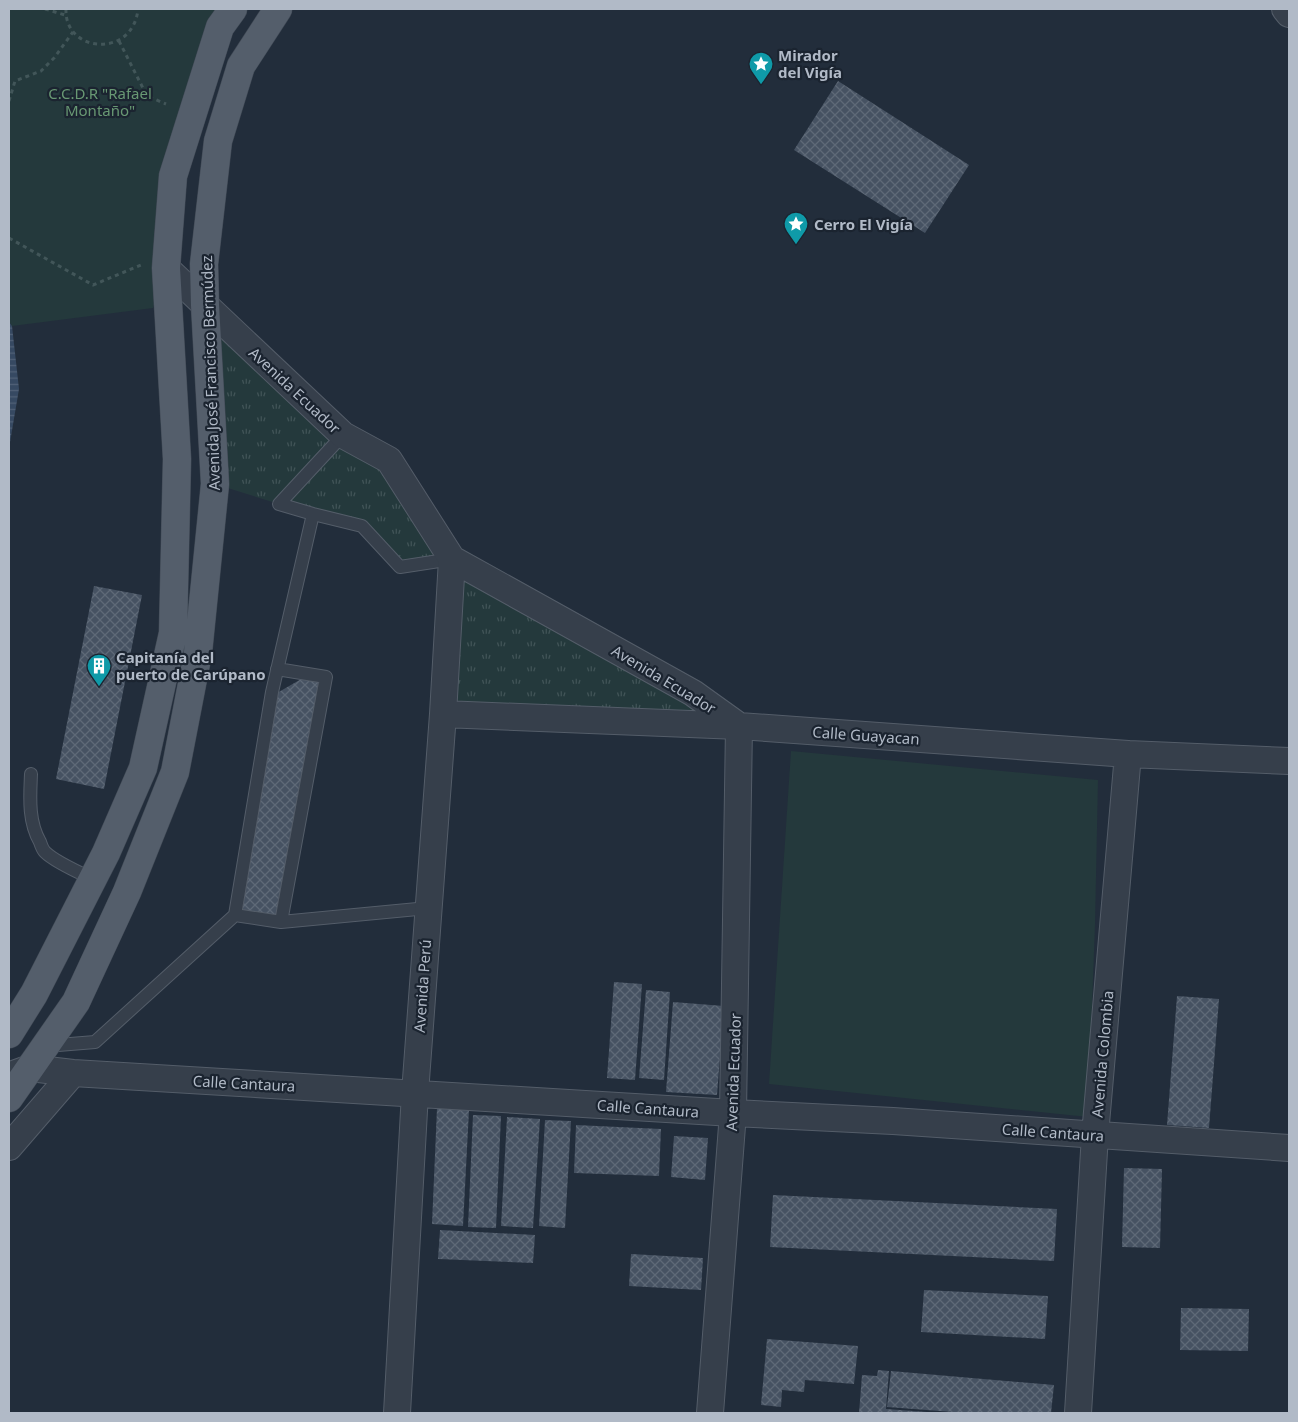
<svg xmlns="http://www.w3.org/2000/svg" width="1298" height="1422" font-family="'Noto Sans',sans-serif">
<defs>
<pattern id="grass-tufts" width="24" height="20" patternUnits="userSpaceOnUse" patternTransform="scale(1.25)"><rect width="24" height="20" fill="#24393c"/><path d="M3 7l-1-3M5 7V3M7 7l1-3M15 17l-1-3M17 17v-4M19 17l1-3" fill="none" stroke="#415457"/></pattern>
<pattern id="water-rules" width="6" height="5" patternUnits="userSpaceOnUse" patternTransform="scale(1.25)"><rect width="6" height="5" fill="#364962"/><path d="M0 2.5h6" fill="none" stroke="#516177"/></pattern>
<pattern id="building-cross-hatch" width="8" height="8" patternUnits="userSpaceOnUse" patternTransform="scale(1.25)"><rect width="8" height="8" fill="#465262"/><path d="M0 0l8 8M0 8l8-8" fill="none" stroke="#5e6977"/></pattern>
</defs>
<rect width="100%" height="100%" fill="#222d3b"/>
<path fill="url(#grass-tufts)" d="M205 305 389 460 452 559 739 726 443 714 452 560 400 567 362 526 279 504 215 484Z"/>
<path fill="#24393c" d="M9 9H233L220 27 166 268 153 308 12 326 9 322Z
M791 751 1098 780 1095 924 1088 1117 769 1084Z"/>
<path fill="url(#water-rules)" d="M9 322 12 326 19 389 9 448Z"/>
<path fill="url(#building-cross-hatch)" d="M838 81 969 165 925 233 794 150Z
M94 586 142 595 104 789 56 779Z
M303 678 324 682 280 920 237 912 277 693Z
M614 982 642 984 635 1080 607 1078Z
M646 990 670 992 664 1080 639 1078Z
M1177 996 1219 999 1209 1128 1167 1125Z
M673 1002 724 1006 717 1095 666 1092Z
M437 1108 469 1110 463 1226 432 1224Z
M473 1115 501 1116 496 1228 468 1227Z
M507 1117 540 1119 533 1228 501 1226Z
M545 1120 571 1121 565 1228 539 1226Z
M576 1125 661 1129 659 1176 574 1173Z
M674 1136 708 1138 705 1180 671 1177Z
M1124 1168 1162 1169 1160 1248 1122 1247Z
M773 1195 1057 1209 1054 1261 770 1247Z
M440 1230 535 1235 533 1263 438 1259Z
M631 1254 703 1258 701 1290 629 1286Z
M924 1290 1048 1296 1045 1339 921 1332Z
M1181 1308 1249 1309 1248 1351 1180 1350Z
M767 1339 858 1346 854 1384 805 1380 804 1392 782 1390 781 1407 761 1405Z
M878 1370 889 1371 886 1409 927 1412V1413H859L862 1375 877 1376Z
M891 1371 1054 1385 1051 1413H966L887 1407Z"/>
<g fill="none" stroke-linecap="round" stroke-linejoin="round">
<defs>
<path id="service" d="M343 435 279 504 313 514 362 526 400 567 452 559
M313 514 272 692 235 915 281 922 428 908
M277 669 326 677 281 922
M31 774C30 797 28 821 40 842 41 845 43 850 45 852 55 862 80 873 93 879
M46 1046 95 1042 235 915"/>
<path id="minor" d="M1285 9 1289 14
M166 268 343 435 389 460 452 559 693 693 739 726 733 1113 710 1413
M443 714 739 726 1128 754 1289 761
M11 1075 30 1068 73 1073 733 1113 893 1121 1289 1148
M9 1147 73 1073
M397 1413 415 1093 443 714 452 559
M1078 1413 1095 1135 1128 754"/>
<path id="primary" d="M9 1034 34 994 106 853 143 768 173 633 177 459 166 268 173 176 220 27 233 9
M9 1098 76 1002 127 892 175 772 198 653 215 484 205 305 204 264 218 141 241 66 278 9"/>
</defs>
<use href="#service" stroke="#545d69" stroke-width="14"/>
<use href="#minor" stroke="#545d69" stroke-width="28"/>
<use href="#primary" stroke="#3f4854" stroke-width="29"/>
<path stroke="#425659" stroke-width="3" stroke-dasharray="4 4" stroke-linecap="butt" d="M45 9 65 15
M66 9C64 53 133 59 138 9
M119 41 147 96 166 104
M9 101 15 81 41 71 54 58 73 32
M9 238 93 285 141 265"/>
<use href="#service" stroke="#363f4b" stroke-width="12"/>
<use href="#minor" stroke="#363f4b" stroke-width="26"/>
<use href="#primary" stroke="#545e6b" stroke-width="28"/>
</g>
<defs>
<symbol id="sight-pin" viewBox="-11 -11 22 30"><path d="M0 17L-7.5 6A9.5 9.5 0 1 1 7.5 6Z" fill="#0f9aa8" stroke="#1b2430"/><path d="M0-6L1.8-2.2L6-1.7L2.9 1.2L3.7 5.4L0 3.3L-3.7 5.4L-2.9 1.2L-6-1.7L-1.8-2.2Z" fill="#fff"/></symbol>
<symbol id="building-pin" viewBox="-11 -11 22 30"><path d="M0 17L-7.5 6A9.5 9.5 0 1 1 7.5 6Z" fill="#0f9aa8" stroke="#1b2430"/><path d="M-4-6H4V6H1V3H-1V6H-4ZM-2.5-4.3h1.7v1.8h-1.7ZM.8-4.3h1.7v1.8H.8ZM-2.5-1h1.7V.8h-1.7ZM.8-1h1.7V.8H.8Z" fill="#fff"/></symbol>
</defs>
<g fill-rule="evenodd">
<use href="#sight-pin" x="747" y="50" width="28" height="38"/>
<use href="#sight-pin" x="782" y="210" width="28" height="38"/>
<use href="#building-pin" x="85" y="652" width="28" height="38"/>
</g>
<g text-anchor="middle" dominant-baseline="central" stroke-width="4.5" stroke-linejoin="round" paint-order="stroke">
<g font-size="15" font-weight="bold" fill="#b1bac7" stroke="#1b2430" text-anchor="start">
<text x="778" y="55">Mirador<tspan x="778" dy="17">del Vigía</tspan></text>
<text x="814" y="224">Cerro El Vigía</text>
<text x="116" y="657">Capitanía del<tspan x="116" dy="17">puerto de Carúpano</tspan></text>
</g>
<g font-size="15" fill="#689873" stroke="#1b2430">
<text x="100" y="93">C.C.D.R "Rafael<tspan x="100" dy="17">Montaño"</tspan></text>
</g>
<g font-size="15" fill="#b1bac7" stroke="#1b2430">
<text transform="translate(210 373) rotate(-92)">Avenida José Francisco Bermúdez</text>
<text transform="translate(295 390) rotate(43)">Avenida Ecuador</text>
<text transform="translate(664 679) rotate(31)">Avenida Ecuador</text>
<text transform="translate(866 735) rotate(4)">Calle Guayacan</text>
<text transform="translate(422 986) rotate(-86)">Avenida Perú</text>
<text transform="translate(1102 1054) rotate(-85)">Avenida Colombia</text>
<text transform="translate(733 1072) rotate(-88)">Avenida Ecuador</text>
<text transform="translate(244 1083) rotate(3)">Calle Cantaura</text>
<text transform="translate(648 1108) rotate(4)">Calle Cantaura</text>
<text transform="translate(1053 1132) rotate(4)">Calle Cantaura</text>
</g>
</g>
<rect width="1298" height="1422" fill="none" stroke="#b1bac7" stroke-width="20"/>
</svg>
